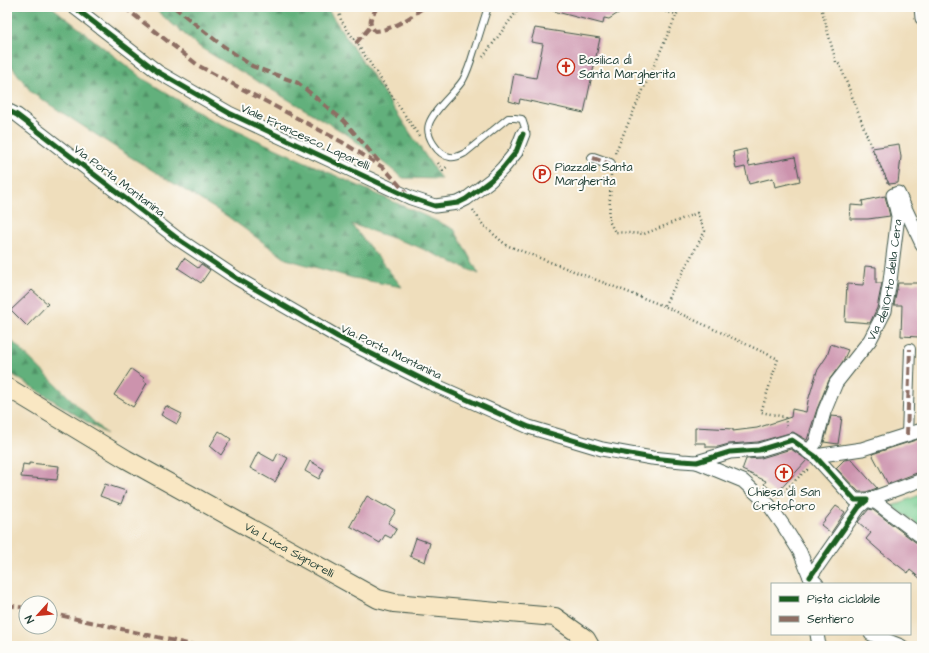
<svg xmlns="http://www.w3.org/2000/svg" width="929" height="653" font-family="'Architects Daughter',sans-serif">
<defs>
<pattern id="forest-firs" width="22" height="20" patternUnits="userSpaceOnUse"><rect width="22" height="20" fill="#62b07b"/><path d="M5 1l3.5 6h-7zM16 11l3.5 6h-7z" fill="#509066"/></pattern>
<pattern id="park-tufts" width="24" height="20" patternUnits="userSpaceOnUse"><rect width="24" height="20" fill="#78cd91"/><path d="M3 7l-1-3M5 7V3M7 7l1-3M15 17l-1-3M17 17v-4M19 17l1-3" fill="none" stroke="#62a877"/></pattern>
</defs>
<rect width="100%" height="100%" fill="#fdfcf7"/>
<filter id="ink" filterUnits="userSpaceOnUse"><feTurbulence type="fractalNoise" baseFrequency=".025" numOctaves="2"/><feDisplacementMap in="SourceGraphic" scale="8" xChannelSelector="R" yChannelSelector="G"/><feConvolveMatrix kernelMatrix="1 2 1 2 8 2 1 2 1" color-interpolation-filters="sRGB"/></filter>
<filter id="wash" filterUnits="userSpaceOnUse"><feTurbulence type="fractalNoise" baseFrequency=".012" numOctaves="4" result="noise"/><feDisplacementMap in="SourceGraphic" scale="16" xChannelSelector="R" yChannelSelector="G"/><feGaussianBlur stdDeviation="0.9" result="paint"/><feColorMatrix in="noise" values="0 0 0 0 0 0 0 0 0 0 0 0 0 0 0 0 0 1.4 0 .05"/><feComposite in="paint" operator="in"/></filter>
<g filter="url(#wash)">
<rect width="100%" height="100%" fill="#efdebc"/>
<path fill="url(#forest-firs)" stroke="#407658" d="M7 7H52L142 78 206 117 454 229 479 274 416 246 351 224 402 287 353 278 286 259 227 216 129 156 32 93 7 60Z
M152 7H326L441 179 403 178 348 135 201 48Z
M7 336 106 434 7 371Z"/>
<path fill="url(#park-tufts)" stroke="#4c8562" d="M922 494V527L892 506Z"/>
<g id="blocks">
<path fill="#cc93ad" d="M554 7H628L609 19 604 18 603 24 553 11Z
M535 28 600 38 584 113 520 99 519 104 509 101 514 74 536 78 543 44 531 42Z
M899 144 901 157 898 183 889 184 872 148Z
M746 149 749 166 795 157 800 181 775 187 773 178 749 184 745 167 736 169 733 152Z
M885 196 890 216 868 219H850L851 205 863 206 862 201Z
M184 258 198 268 201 264 210 270 201 283 178 268Z
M865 266 876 267V283H882L877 308 870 323 845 321 847 284 863 285Z
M898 283H920L919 337 901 336 902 305H894Z
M32 290 48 304 27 326 11 310Z
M831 344 848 350 843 361 829 380 817 409 807 440 793 432 758 442 729 444 718 447H706V443H695V427L733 429V431L757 428 791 417 792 409 806 412 808 401 817 371 827 356Z
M131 369 144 378 143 380 147 383 133 407 114 395Z
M166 406 182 414 177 424 161 415Z
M831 416 842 417 838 444 824 442Z
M219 431 231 439 221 455 210 446Z
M922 438V471L888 484 872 454Z
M791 449 807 460 776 494 764 484 766 481 742 470 746 459 761 458Z
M258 452 274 461 278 453 288 458 275 482 250 468Z
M851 459 877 488 866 492H859L836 468 844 460Z
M310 461 324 469 319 479 305 471Z
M29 463 59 466 57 480 21 477 23 464 29 465Z
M105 484 126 491 121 504 100 496Z
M367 496 385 506 386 505 396 511 388 523 397 528 391 538 385 535 380 543 350 526Z
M836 506 845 512 831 533 821 525Z
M869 509 873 510 922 547V580L910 570 908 573 882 553 866 539 871 533 858 522Z
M416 538 430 543 425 562 410 556Z"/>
</g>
</g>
<g filter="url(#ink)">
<use href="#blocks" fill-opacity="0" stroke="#3e5548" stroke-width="1"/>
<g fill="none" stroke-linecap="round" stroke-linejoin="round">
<defs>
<path id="service" d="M488 7C483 22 479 36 474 51 471 61 468 71 463 80 454 94 434 109 429 124 425 136 438 155 450 157 456 158 461 155 465 153L508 118H515L522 119 525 128 523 134"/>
<path id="pedestrian" d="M593 158 610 164
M907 435 910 349"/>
<g id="minor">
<path d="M74 7 158 72 229 113 411 198 435 206 458 203 466 199 491 180 503 168 516 152 523 134"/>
<path d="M921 7 922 18"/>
<path d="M7 110 17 115 178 239 238 279 338 337 430 383 529 427 602 449 652 458 682 461 697 462 730 452 759 450 792 440 815 456 855 500H867L859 507 810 577"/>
<path id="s1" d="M808 452 816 442 824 412 836 383 870 340 885 311 890 281 898 216 893 195 898 193 922 244"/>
<path d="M815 456 862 449 922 430"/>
<path d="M697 462 743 481 769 505 783 525 800 552 810 577 817 584"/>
<path d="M867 500 877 503 922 537"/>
<path d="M867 500 922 480"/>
<path d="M817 634 819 646"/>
<path d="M871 634 901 646"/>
</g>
<g id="secondary">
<path id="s2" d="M7 387 126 459 378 599 394 603 555 617 586 639 590 646"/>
</g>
</defs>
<use href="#service" stroke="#3e5548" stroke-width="8"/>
<use href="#pedestrian" stroke="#3e5548" stroke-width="12"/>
<use href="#minor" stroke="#3e5548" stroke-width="15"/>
<use href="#secondary" stroke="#3e5548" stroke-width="20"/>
<path stroke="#3e5548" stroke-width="2.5" stroke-dasharray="1 3" stroke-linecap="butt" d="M338 7 341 20 419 136
M646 7 676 14
M821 7 836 62 840 65 872 149 888 183
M483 57 517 11 522 9H535
M615 153 680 7
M438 163 443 170 448 166
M611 175 609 221 615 232 644 234 697 213 705 231 664 306 778 359 761 412 785 417 787 429
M473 210 483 225 506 245 664 306
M778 497 806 470H811"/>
<use href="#service" stroke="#fff" stroke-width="6"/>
<use href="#pedestrian" stroke="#fff" stroke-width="10"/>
<use href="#minor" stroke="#fff" stroke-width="13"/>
<use href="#secondary" stroke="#f9e7c3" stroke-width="18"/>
<path stroke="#8d6e63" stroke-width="4" stroke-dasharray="8 4" stroke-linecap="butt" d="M124 7 199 66 342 142 384 168 407 194
M174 7 219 43 252 66 298 83 344 121 380 163
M378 7C371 16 367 22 375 31 393 30 411 17 424 7
M356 43 371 26
M593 158 610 164
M907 435 910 349
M7 605 26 608
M50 613 197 646"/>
<defs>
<path id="cycleway" d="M74 7 158 72 229 113 411 198 435 206 458 203 466 199 491 180 503 168 516 152 523 134
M7 110 17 115 178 239 238 279 338 337 430 383 529 427 602 449 652 458 682 461 697 462 730 452 759 450 792 440 815 456 855 500H867L859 507 810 577"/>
</defs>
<use href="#cycleway" stroke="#fdfcf7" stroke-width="8"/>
<use href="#cycleway" stroke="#1b5e20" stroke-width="5"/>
</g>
</g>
<defs>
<symbol id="church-ring" viewBox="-11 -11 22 22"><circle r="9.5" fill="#fdfcf7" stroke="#c8321e" stroke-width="1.5"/><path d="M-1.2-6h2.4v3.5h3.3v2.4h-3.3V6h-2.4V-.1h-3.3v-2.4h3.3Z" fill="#c8321e"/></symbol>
<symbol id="parking-ring" viewBox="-11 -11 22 22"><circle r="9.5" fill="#fdfcf7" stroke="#c8321e" stroke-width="1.5"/><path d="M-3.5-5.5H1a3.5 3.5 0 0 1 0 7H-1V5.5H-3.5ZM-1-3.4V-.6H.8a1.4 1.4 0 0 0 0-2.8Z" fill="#c8321e"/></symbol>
</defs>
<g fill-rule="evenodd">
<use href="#church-ring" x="556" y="57" width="20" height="20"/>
<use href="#parking-ring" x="532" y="164" width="20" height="20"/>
<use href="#church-ring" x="774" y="463" width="20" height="20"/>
</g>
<g text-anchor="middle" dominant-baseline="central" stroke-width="4" stroke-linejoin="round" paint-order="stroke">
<g font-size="12" fill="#1f3d34" stroke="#fdfcf7" text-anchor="start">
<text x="579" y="60">Basilica di<tspan x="579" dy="14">Santa Margherita</tspan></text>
<text x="555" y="167">Piazzale Santa<tspan x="555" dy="14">Margherita</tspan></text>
<text x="784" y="492" text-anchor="middle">Chiesa di San<tspan x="784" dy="14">Cristoforo</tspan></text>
</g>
<g font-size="12" fill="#1f3d34" stroke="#fdfcf7">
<text transform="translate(305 137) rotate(25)">Viale Francesco Laparelli</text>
<text transform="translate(119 181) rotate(37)">Via Porta Montanina</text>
<text stroke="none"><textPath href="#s1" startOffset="193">Via dell'Orto della Cera</textPath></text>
<text transform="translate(391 352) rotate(26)">Via Porta Montanina</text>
<text stroke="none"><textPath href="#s2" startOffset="326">Via Luca Signorelli</textPath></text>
</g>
</g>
<rect width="929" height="653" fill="none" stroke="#fdfcf7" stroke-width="24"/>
<rect x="771" y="583" width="140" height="52" fill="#fdfcf7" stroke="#a4b0a9"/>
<rect x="779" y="596" width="20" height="6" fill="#1b5e20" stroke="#a4b0a9"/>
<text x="807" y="603" font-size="12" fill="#1f3d34">Pista ciclabile</text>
<rect x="779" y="616" width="20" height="6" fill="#8d6e63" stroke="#a4b0a9"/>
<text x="807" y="623" font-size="12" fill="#1f3d34">Sentiero</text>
<g transform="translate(38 615) rotate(243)"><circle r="19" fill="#fdfcf7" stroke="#a4b0a9"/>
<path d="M0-3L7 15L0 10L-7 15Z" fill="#c8321e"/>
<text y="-6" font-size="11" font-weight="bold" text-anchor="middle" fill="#1f3d34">N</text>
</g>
</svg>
